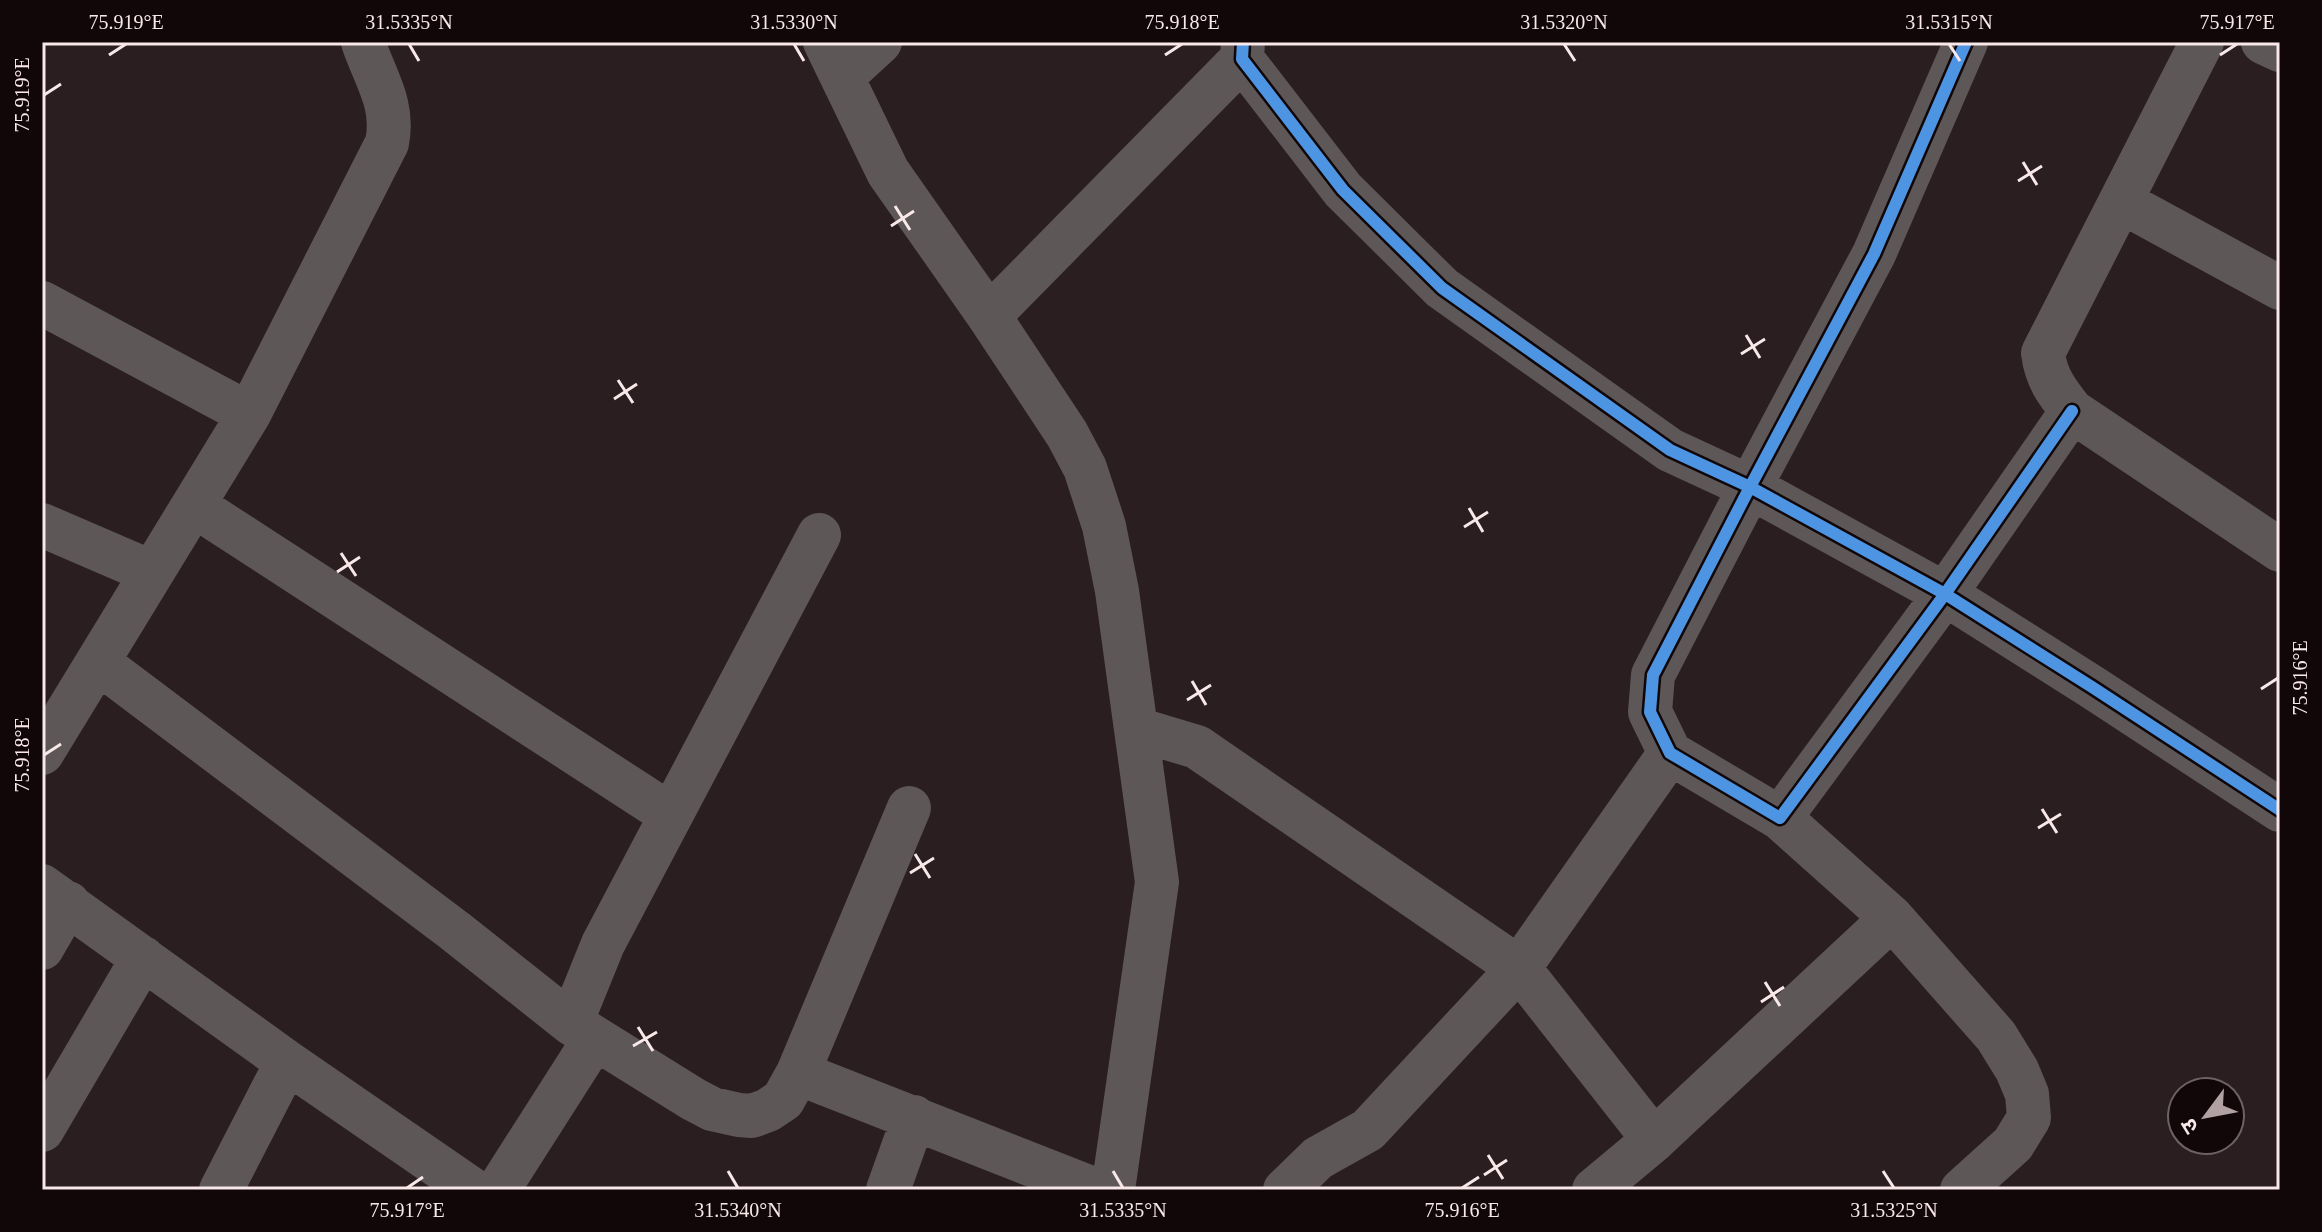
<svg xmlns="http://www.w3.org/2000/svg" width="2322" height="1232" font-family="'Times New Roman','Noto Sans Devanagari',serif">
<rect width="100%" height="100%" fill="#2a1e20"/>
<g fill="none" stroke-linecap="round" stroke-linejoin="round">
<path stroke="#5d5757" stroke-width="44" d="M825 42 888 172 989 316 1067 434 1085 468 1104 526 1117 591 1157 882 1113 1190
M1243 42 1242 59 1343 190 1442 288 1670 450 1750 487 1945 594 2092 687 2280 810
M1966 42 1874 254 1750 487 1653 675 1650 712 1670 753 1780 818 1945 594 2072 411
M2202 42 2043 353C2046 378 2057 392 2072 411L2280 550
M2263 42 2280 50
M843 76 880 42
M2122 202 2280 288
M42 303 249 414
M989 316 1242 59
M195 506 671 815
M42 525 151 572
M819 535 603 944 571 1023 693 1099 712 1109 739 1115 752 1116 768 1110 783 1100 798 1073 1096 1190
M99 663 455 931 571 1023
M1137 729 1197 747 1519 968 1654 1140
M42 753 249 414 387 143C395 104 375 78 363 42
M1780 818 1892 918 1996 1036 2017 1070 2027 1094 2029 1118 2013 1144 1962 1190
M42 886 287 1062 221 1190
M42 948 68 903
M287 1062 473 1190
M798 1073 909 808
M42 1130 143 958
M498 1190 595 1038
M888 1190 914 1117
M1285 1190 1318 1158 1368 1130 1519 968 1670 753
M1594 1190 1654 1140 1892 918"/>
<defs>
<path id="cycleway" d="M1243 42 1242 59 1343 190 1442 288 1670 450 1750 487 1945 594 2092 687 2280 810
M1966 42 1874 254 1750 487 1653 675 1650 712 1670 753 1780 818 1945 594 2072 411"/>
</defs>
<use href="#cycleway" stroke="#110709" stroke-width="17"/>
<use href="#cycleway" stroke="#4d94e3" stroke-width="12"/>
</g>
<path fill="none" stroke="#f9e8ea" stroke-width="3" d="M409 44 419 61M794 44 804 61M1564 44 1575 61M1949 44 1960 61M109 55 126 44M1165 55 1182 44M2220 55 2237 44M44 95 61 84M2023 162 2037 185M2018 181 2042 166M895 206 910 230M891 226 914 211M1746 335 1760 358M1741 354 1765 339M618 380 633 403M614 399 637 384M1469 508 1483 532M1464 527 1488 512M341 553 356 576M337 572 360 557M1192 681 1206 705M2261 689 2278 678M1187 700 1211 685M44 755 61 744M2042 809 2057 833M2038 828 2061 814M915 854 930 878M910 873 934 858M1765 982 1780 1006M1761 1002 1784 987M638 1027 653 1051M633 1046 657 1032M1488 1155 1503 1179M728 1171 738 1188M1113 1171 1123 1188M1883 1171 1894 1188M1484 1175 1507 1160M407 1188 423 1177M1462 1188 1479 1177"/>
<rect width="2322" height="1232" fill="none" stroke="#110709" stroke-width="88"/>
<g transform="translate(2206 1116) rotate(238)"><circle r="38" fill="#110709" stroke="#6e6163" stroke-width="2"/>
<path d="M0-6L14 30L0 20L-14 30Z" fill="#b1a1a3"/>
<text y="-12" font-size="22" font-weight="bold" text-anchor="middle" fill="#f9e8ea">उ</text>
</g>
<rect x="44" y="44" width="2234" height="1144" fill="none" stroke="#f9e8ea" stroke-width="3"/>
<g font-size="20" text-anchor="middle" fill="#f9e8ea">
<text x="126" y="29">75.919°E</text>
<text x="409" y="29">31.5335°N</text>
<text x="794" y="29">31.5330°N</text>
<text x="1182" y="29">75.918°E</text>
<text x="1564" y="29">31.5320°N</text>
<text x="1949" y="29">31.5315°N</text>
<text x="2237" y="29">75.917°E</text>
<text transform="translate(22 95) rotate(-90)" y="7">75.919°E</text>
<text transform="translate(2300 678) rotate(-90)" y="7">75.916°E</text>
<text transform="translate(22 755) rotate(-90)" y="7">75.918°E</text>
<text x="407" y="1217">75.917°E</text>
<text x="738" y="1217">31.5340°N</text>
<text x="1123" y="1217">31.5335°N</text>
<text x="1462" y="1217">75.916°E</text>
<text x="1894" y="1217">31.5325°N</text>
</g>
</svg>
